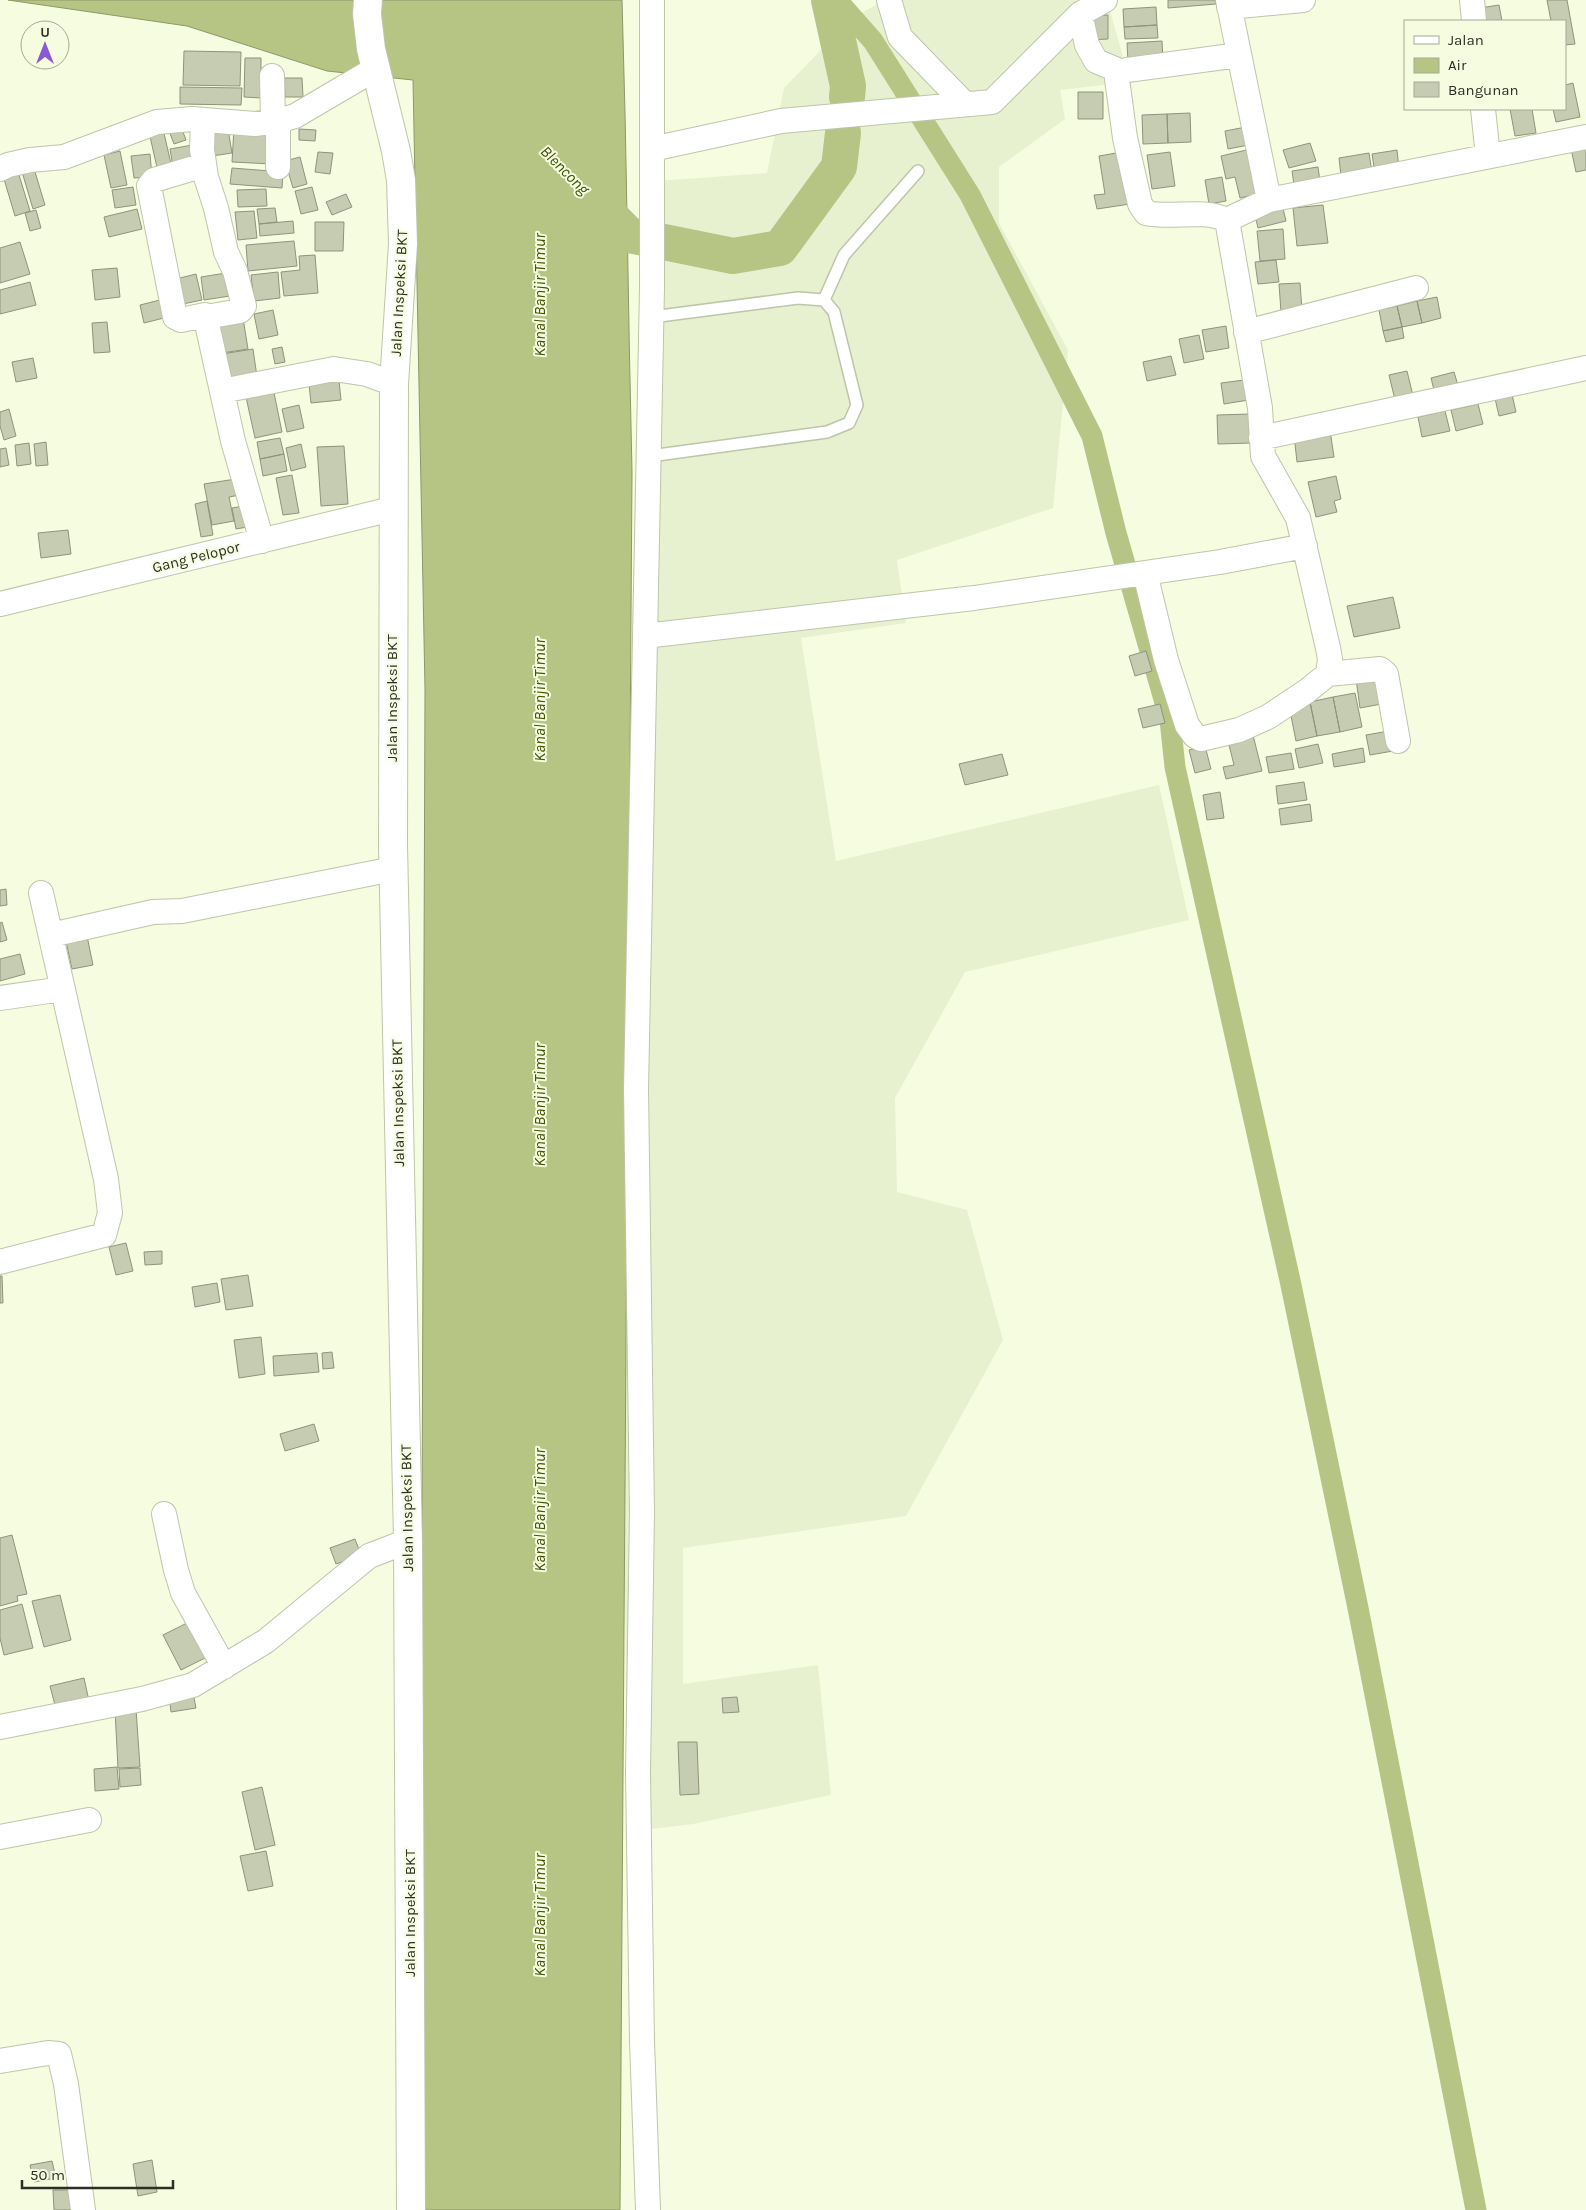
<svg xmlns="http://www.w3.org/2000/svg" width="1586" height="2210" font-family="Karla,sans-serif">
<rect width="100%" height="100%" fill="#f5fce0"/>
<path fill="#e8f1cf" d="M885 0H1107L1130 82 1060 90 1065 119 999 167V223L1068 350 1053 508 897 560 906 623 801 638 836 861 1159 785 1189 920 965 972 895 1098 897 1192 967 1210 1003 1340 906 1516 683 1548V1684L818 1665 831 1795 693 1824 627 1832 621 1069 643 182 767 173 784 88 852 18Z"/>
<path fill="#b6c584" stroke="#8d9868" d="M8 0H622C627 157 628 315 632 472L620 2210H421L420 2099 425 689 413 80 327 71 187 26Z"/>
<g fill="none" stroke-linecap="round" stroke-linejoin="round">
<path stroke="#b6c584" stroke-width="21" d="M837 0 873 41 970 195 1092 436 1116 533 1170 720 1175 767 1291 1285 1358 1608 1476 2210"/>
<path stroke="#b6c584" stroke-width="36" d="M829 0 848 86 847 97
M592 197 629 235 733 256 780 248 839 167 843 133"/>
</g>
<path fill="#c5ccb2" stroke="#8e947b" d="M1168 0H1215L1216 4 1168 8Z
M1547 0H1567L1575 44 1565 45V21H1551Z
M1499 5 1502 21H1482L1480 8Z
M1156 7 1157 25 1124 27 1123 9Z
M1108 15V39L1088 40 1087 16Z
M1157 25 1158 38 1125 39 1124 27Z
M1162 41 1163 60 1128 62 1127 43Z
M184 51 241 52 240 86 183 85Z
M245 58H261V98L244 97Z
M284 78H302L303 97H285Z
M1573 83 1580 117 1556 122 1553 109H1565V85Z
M180 87 242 88 241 105 180 104Z
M1078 92H1103V119H1078Z
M1510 109H1532L1536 133 1515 136Z
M1190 113 1191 142 1168 143 1167 114Z
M1167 114 1168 143 1143 144 1142 115Z
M227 123 232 153 212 156 207 126Z
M180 124 186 140 174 144 168 128Z
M1251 126 1254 144 1228 149 1225 131Z
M234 128 273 130 272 164 232 162Z
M163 129 172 168 158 172 149 132Z
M299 129 316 130 315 141 299 140Z
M1586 141V170L1576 172 1570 144Z
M1310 143 1316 161 1289 168 1283 150Z
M198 144 201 162 173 167 170 149Z
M1255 148 1265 192 1240 198 1235 177 1226 179 1221 156Z
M1397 150 1399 169 1375 173 1372 154Z
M120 151 127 185 111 188 104 155Z
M318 152 333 153 330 174 315 172Z
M1122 152 1130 204 1097 209 1094 195 1105 194 1099 156Z
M1170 152 1175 186 1152 189 1147 155Z
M1369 153 1372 172 1341 176 1339 158Z
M150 154 152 177 134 178 131 156Z
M300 157 307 184 293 188 285 161Z
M32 162 45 205 33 209 20 165Z
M16 165 30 211 15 216 1 169Z
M1318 167 1320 181 1294 185 1292 171Z
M232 168 283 172 282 188 230 184Z
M1222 177 1226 201 1209 204 1205 180Z
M133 187 136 205 115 208 112 190Z
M312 187 318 210 301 214 295 191Z
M266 189 267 206 238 207 237 190Z
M346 194 352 207 332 215 326 202Z
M1282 204 1286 221 1258 228 1254 211Z
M1323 205 1328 243 1297 246 1293 208Z
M275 208 277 222 259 224 257 209Z
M137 209 142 229 109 237 104 217Z
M36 210 41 228 30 231 25 213Z
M254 211 257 238 238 240 235 212Z
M293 221 294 233 260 236 259 224Z
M315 222H344L343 251H315Z
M1283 229 1285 259 1260 261 1257 231Z
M294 241 297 266 248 271 246 245Z
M20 242 30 274 0 283V248Z
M315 255 318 293 284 296 281 272 300 270 299 256Z
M1276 260 1279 282 1258 284 1255 262Z
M117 268 120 297 95 300 92 270Z
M278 272 280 298 254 301 251 275Z
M226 273 236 295 204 300 201 277Z
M196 274 202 300 178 305 172 280Z
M30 282 36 305 0 314V290Z
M1300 283 1302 310 1281 312 1279 284Z
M1437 297 1441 318 1422 323 1417 301Z
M168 298 172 316 144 323 140 305Z
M1417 301 1422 323 1402 327 1397 306Z
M1397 306 1402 327 1383 331 1379 310Z
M273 310 278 335 259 339 254 314Z
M242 312 248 349 222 353 215 317Z
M107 322 110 352 94 353 92 323Z
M1226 326 1229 348 1206 352 1202 330Z
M1402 327 1404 338 1386 342 1383 331Z
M1199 335 1204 359 1184 363 1179 339Z
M282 347 285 362 275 364 272 349Z
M253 349 257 377 227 382 222 354Z
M1171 356 1176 375 1147 381 1143 362Z
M33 358 37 378 16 382 12 362Z
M1407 371 1414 400 1396 404 1389 375Z
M1454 372 1460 392 1436 398 1431 378Z
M1252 379 1255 399 1224 404 1221 383Z
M339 381 341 400 311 403 309 384Z
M272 383 282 432 255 438 244 388Z
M1511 390 1516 412 1499 416 1494 394Z
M1478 404 1483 424 1456 431 1451 410Z
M299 405 304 428 287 432 282 409Z
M9 409 16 436 4 440 0 426V412Z
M1445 411 1450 431 1422 437 1418 417Z
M1250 414 1251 443 1218 444 1217 415Z
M1330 430 1334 457 1297 462 1294 435Z
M280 438 284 454 260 459 257 442Z
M46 442 48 465 36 466 34 444Z
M29 443 31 464 17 466 15 445Z
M301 444 306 467 291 471 286 448Z
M344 446 348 504 321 506 317 447Z
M6 448 9 465 0 467V449Z
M284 454 287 471 263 476 260 459Z
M292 475 299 513 283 515 276 478Z
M1336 476 1341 499 1334 501 1337 512 1316 517 1308 482Z
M242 478 245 494 229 497 234 521 212 525 204 484Z
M207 501 213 535 201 537 195 504Z
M249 505 253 526 236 529 232 508Z
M68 530 71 554 41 558 38 533Z
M1393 597 1400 628 1354 637 1347 606Z
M1146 651 1152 671 1135 676 1129 656Z
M1383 674 1387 703 1360 708 1356 679Z
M1355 693 1362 727 1340 732 1333 697Z
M1333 697 1340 732 1317 736 1310 702Z
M1310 702 1317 736 1296 741 1289 706Z
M1160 704 1165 723 1143 728 1138 709Z
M1252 731 1262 771 1226 779 1223 767 1234 765 1227 737Z
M1389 731 1393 751 1370 755 1366 735Z
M1318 744 1323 763 1299 768 1295 749Z
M1205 746 1211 769 1195 773 1189 750Z
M1363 748 1365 762 1334 767 1332 754Z
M1291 753 1294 769 1269 773 1266 757Z
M1002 754 1008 775 965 785 959 764Z
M1304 782 1307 800 1278 804 1276 786Z
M1220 792 1224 818 1207 820 1203 795Z
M1310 804 1312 821 1281 825 1279 809Z
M6 889 7 905 0 906V890Z
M2 922 7 940 0 942V923Z
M87 936 93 965 72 969 66 941Z
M20 954 25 974 0 981V959Z
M126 1243 133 1271 116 1275 109 1247Z
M162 1251V1264L145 1265 144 1252Z
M248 1275 253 1306 226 1310 221 1279Z
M0 1276H2L3 1303H0Z
M217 1283 220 1302 195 1307 192 1287Z
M261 1337 265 1374 239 1378 234 1340Z
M332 1352 334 1368 323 1369 322 1353Z
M317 1353 319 1372 274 1376 273 1356Z
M314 1424 319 1441 285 1451 280 1434Z
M12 1535 27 1594 17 1596 18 1601 0 1606V1538Z
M355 1539 361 1555 336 1564 330 1548Z
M60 1595 71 1640 44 1647 32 1601Z
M22 1604 33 1648 4 1655 0 1638V1610Z
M189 1622 207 1657 181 1670 163 1635Z
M84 1678 89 1701 56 1709 50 1686Z
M193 1693 196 1708 171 1712 169 1696Z
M737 1697 739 1712 723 1713 722 1698Z
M136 1709 140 1767 118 1768 115 1710Z
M678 1742H697L699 1794 680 1795Z
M117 1767 119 1789 95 1791 94 1769Z
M140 1768 141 1785 120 1787 119 1769Z
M262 1787 275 1845 255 1850 242 1792Z
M266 1851 273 1886 248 1891 240 1856Z
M152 2160 157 2192 138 2196 133 2164Z
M52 2161 56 2178 34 2182 30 2165Z
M53 2190H75V2210H54Z"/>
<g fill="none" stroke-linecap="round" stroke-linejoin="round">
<defs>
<path id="lane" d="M652 317 798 298 824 300
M650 456 827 432 849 423 857 405 834 312 824 300 844 255 918 171"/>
<path id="street" d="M889 0 900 37 965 104
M1228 0 1269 200
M1472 0 1474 21
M1229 7 1303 0
M1080 14 1087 45 1096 61 1122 72
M272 76 273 122
M1483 109 1488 156
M203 120 202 150 206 177 216 208 226 252 235 271 244 306 240 311 206 317
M278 121V167
M652 149 781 121 992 102 1080 14 1105 0
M204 165 154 180 149 186 175 317 181 320 205 315 233 441 262 541
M0 169 8 165 30 160 64 157 157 122 192 119 255 124 278 121 295 116 375 69
M1227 220C1201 208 1174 219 1146 213L1140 204 1125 138 1117 79 1122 72 1127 70 1239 55
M1246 332 1416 288
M222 391 334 369 367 374 394 384
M1261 438 1586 368
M1145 573 1166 660 1187 725 1195 736 1201 739 1239 730 1268 717 1307 691 1328 674 1380 669 1386 674 1398 741
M0 604 392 509
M645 636 974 598 1220 562 1305 546
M1328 674 1330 659 1328 648 1298 518 1263 456 1260 408 1227 220 1269 200 1586 137
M51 935 153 912 182 911 393 869
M0 998 63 989
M0 1262 104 1235 110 1213 106 1179 41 893
M164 1514 176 1570 183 1593 224 1667
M0 1727 142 1699 193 1685 266 1641 369 1556 408 1541
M0 1837 89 1820
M0 2061 48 2053 59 2054 66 2084 83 2210
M648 2210 642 2041 638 1773 642 1512 636 1089 652 288V0"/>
<path id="secondary" d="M368 0 367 14 371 49 396 151 401 180 403 244 394 384 393 845 408 1541 411 2210"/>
</defs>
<use href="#lane" stroke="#bec5ab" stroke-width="14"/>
<use href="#street" stroke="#bec5ab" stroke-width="26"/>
<use href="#secondary" stroke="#bec5ab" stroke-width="30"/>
<use href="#lane" stroke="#fff" stroke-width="11"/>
<use href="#street" stroke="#fff" stroke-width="24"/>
<use href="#secondary" stroke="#fff" stroke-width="28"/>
</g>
<g text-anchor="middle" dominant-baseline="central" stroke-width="4" stroke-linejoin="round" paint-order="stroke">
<g font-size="15" fill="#2d2f25" stroke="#f5fce0">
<text transform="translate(399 293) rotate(-87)">Jalan Inspeksi BKT</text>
<text transform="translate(196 557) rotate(-14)">Gang Pelopor</text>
<text transform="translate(392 698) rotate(-90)">Jalan Inspeksi BKT</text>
<text transform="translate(398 1103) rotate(-91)">Jalan Inspeksi BKT</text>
<text transform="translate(407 1508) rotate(-91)">Jalan Inspeksi BKT</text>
<text transform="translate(410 1913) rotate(-90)">Jalan Inspeksi BKT</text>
</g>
<g font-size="16" font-style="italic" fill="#455102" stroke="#f5fce0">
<text transform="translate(565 170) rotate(45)">Blencong</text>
<text transform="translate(539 295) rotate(-90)">Kanal Banjir Timur</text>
<text transform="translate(539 700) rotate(-90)">Kanal Banjir Timur</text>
<text transform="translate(539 1105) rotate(-90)">Kanal Banjir Timur</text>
<text transform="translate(539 1510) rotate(-90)">Kanal Banjir Timur</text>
<text transform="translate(539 1915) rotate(-90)">Kanal Banjir Timur</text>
</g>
</g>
<rect x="1404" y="20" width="162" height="90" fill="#f5fce0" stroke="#a5aa95"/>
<rect x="1414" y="36" width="25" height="8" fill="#ffffff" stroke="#a5aa95"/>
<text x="1448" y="45" font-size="15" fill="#2d2f25">Jalan</text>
<rect x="1414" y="58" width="25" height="15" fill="#b6c584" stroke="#a5aa95"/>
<text x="1448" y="70" font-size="15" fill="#2d2f25">Air</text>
<rect x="1414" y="82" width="25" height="15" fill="#c5ccb2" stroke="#a5aa95"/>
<text x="1448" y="95" font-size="15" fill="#2d2f25">Bangunan</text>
<g transform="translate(45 45)"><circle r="24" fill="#f5fce0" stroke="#a5aa95"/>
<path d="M0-4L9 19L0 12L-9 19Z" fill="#8a5ad3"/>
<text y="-8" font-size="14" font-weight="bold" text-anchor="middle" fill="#2d2f25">U</text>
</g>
<path d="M22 2180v8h151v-8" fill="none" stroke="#2d2f25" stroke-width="2.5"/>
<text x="30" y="2180" font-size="15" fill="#2d2f25" stroke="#f5fce0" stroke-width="4" paint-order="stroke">50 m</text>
</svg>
